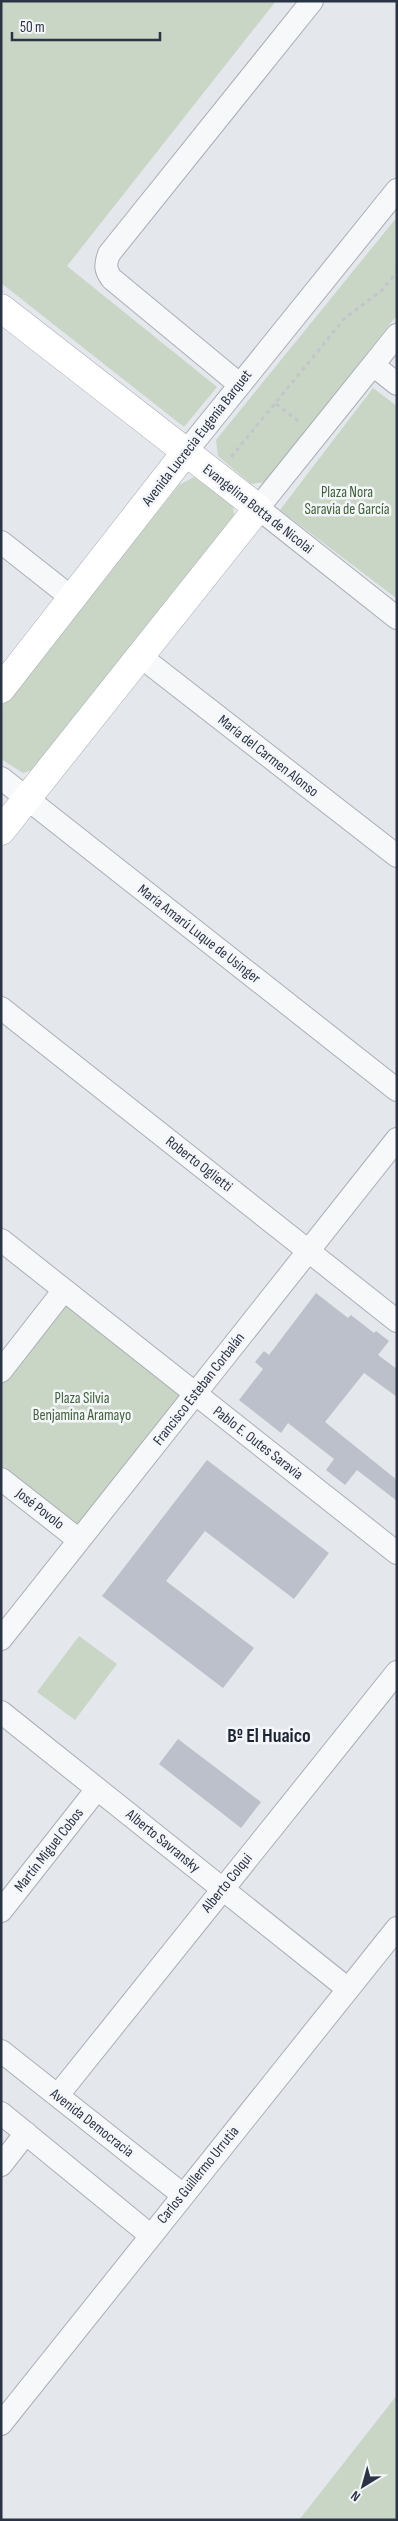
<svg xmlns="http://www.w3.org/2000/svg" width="398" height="2521" font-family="'Sofia Sans Condensed',sans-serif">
<rect width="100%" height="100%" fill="#e4e7ec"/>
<path fill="#c9d6c5" d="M1 1H276L67 266 217 387 184 427 1 283Z
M397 217V315L266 482 251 484 218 456 216 440Z
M373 388 397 406 396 598 280 510Z
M194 477 233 505 235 525 45 766 23 773 1 759V707L179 485Z
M64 1290 195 1394 79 1540 1 1479V1371Z
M79 1636 117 1664 75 1720 37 1692Z
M397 2395V2520H299Z"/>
<path fill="#bbc0ca" d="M316 1293 348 1318 351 1315 374 1333 376 1331 389 1341 378 1355 397 1369V1397L364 1373 325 1422 397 1480V1501L357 1470 345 1485 326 1470 334 1459 288 1423 281 1433 239 1400 263 1369 255 1362 264 1351 269 1355Z
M207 1460 329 1553 294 1599 205 1531 166 1581 254 1648 223 1688 102 1596Z
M178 1739 261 1802 241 1828 159 1764Z"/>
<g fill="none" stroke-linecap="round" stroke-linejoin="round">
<defs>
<path id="street" d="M397 335 258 508 397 618
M373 365 397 384
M239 384 112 279C105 270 105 265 109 254L312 1
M185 453 397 190
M1 542 72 598
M140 656 397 856
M1 778 397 1090
M1 1008 397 1321
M1 1240 397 1553
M1 1371 64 1290
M1 1479 79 1540
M1 1639 397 1139
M1 1712 348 1989
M1 1911 97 1789
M1 2051 183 2195
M58 2095 397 1672
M1 2113 150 2235
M1 2165 26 2133
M1 2424 397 1928"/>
<path id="secondary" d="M1 308 258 508 1 831
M1 689 185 453"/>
</defs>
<use href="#street" stroke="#a9aeb7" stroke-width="24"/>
<use href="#secondary" stroke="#a9aeb7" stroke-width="29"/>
<path stroke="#c2c5cb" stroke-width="3" stroke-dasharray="4 4" stroke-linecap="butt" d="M276 404 301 423
M231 457 345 318 381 291 397 272"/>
<use href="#street" stroke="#f7f8fa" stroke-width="22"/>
<use href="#secondary" stroke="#fff" stroke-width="28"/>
</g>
<g text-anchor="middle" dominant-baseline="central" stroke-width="5" stroke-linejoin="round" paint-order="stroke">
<g font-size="15" fill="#2b3445" stroke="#f4f6f9">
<text transform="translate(197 438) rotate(-52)">Avenida Lucrecia Eugenia Barquet</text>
<text transform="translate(258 509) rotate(38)">Evangelina Botta de Nicolai</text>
<text transform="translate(268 756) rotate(38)">María del Carmen Alonso</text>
<text transform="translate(199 934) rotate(38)">María Amarú Luque de Usinger</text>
<text transform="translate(199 1164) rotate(38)">Roberto Oglietti</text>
<text transform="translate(199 1389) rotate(-52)">Francisco Esteban Corbalán</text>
<text transform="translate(258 1443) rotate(38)">Pablo E. Outes Saravia</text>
<text transform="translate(40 1509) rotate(38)">José Povolo</text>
<text transform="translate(163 1841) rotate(39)">Alberto Savransky</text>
<text transform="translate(49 1850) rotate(-52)">Martín Miguel Cobos</text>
<text transform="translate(227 1883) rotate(-51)">Alberto Colqui</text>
<text transform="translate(92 2123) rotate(38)">Avenida Democracia</text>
<text transform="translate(198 2175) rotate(-51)">Carlos Guillermo Urrutia</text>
</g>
<g font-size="15" fill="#3f6138" stroke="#f4f6f9">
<text x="347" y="492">Plaza Nora<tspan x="347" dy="17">Saravia de García</tspan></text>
<text x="82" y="1398">Plaza Silvia<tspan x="82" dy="17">Benjamina Aramayo</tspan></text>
</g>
<g font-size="20" font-weight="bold" fill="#1d2536" stroke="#f4f6f9">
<text x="269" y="1736">Bº El Huaico</text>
</g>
</g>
<rect width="398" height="2521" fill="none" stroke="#2b3445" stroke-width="5"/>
<g transform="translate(363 2486) rotate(217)" stroke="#f4f6f9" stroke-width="4" paint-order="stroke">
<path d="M0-4L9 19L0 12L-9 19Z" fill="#2b3445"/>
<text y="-8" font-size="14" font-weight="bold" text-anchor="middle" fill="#2b3445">N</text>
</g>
<path d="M12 32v8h148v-8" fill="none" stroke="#2b3445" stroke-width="2.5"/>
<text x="20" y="32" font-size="15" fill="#2b3445" stroke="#f4f6f9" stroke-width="4" paint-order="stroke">50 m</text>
</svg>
